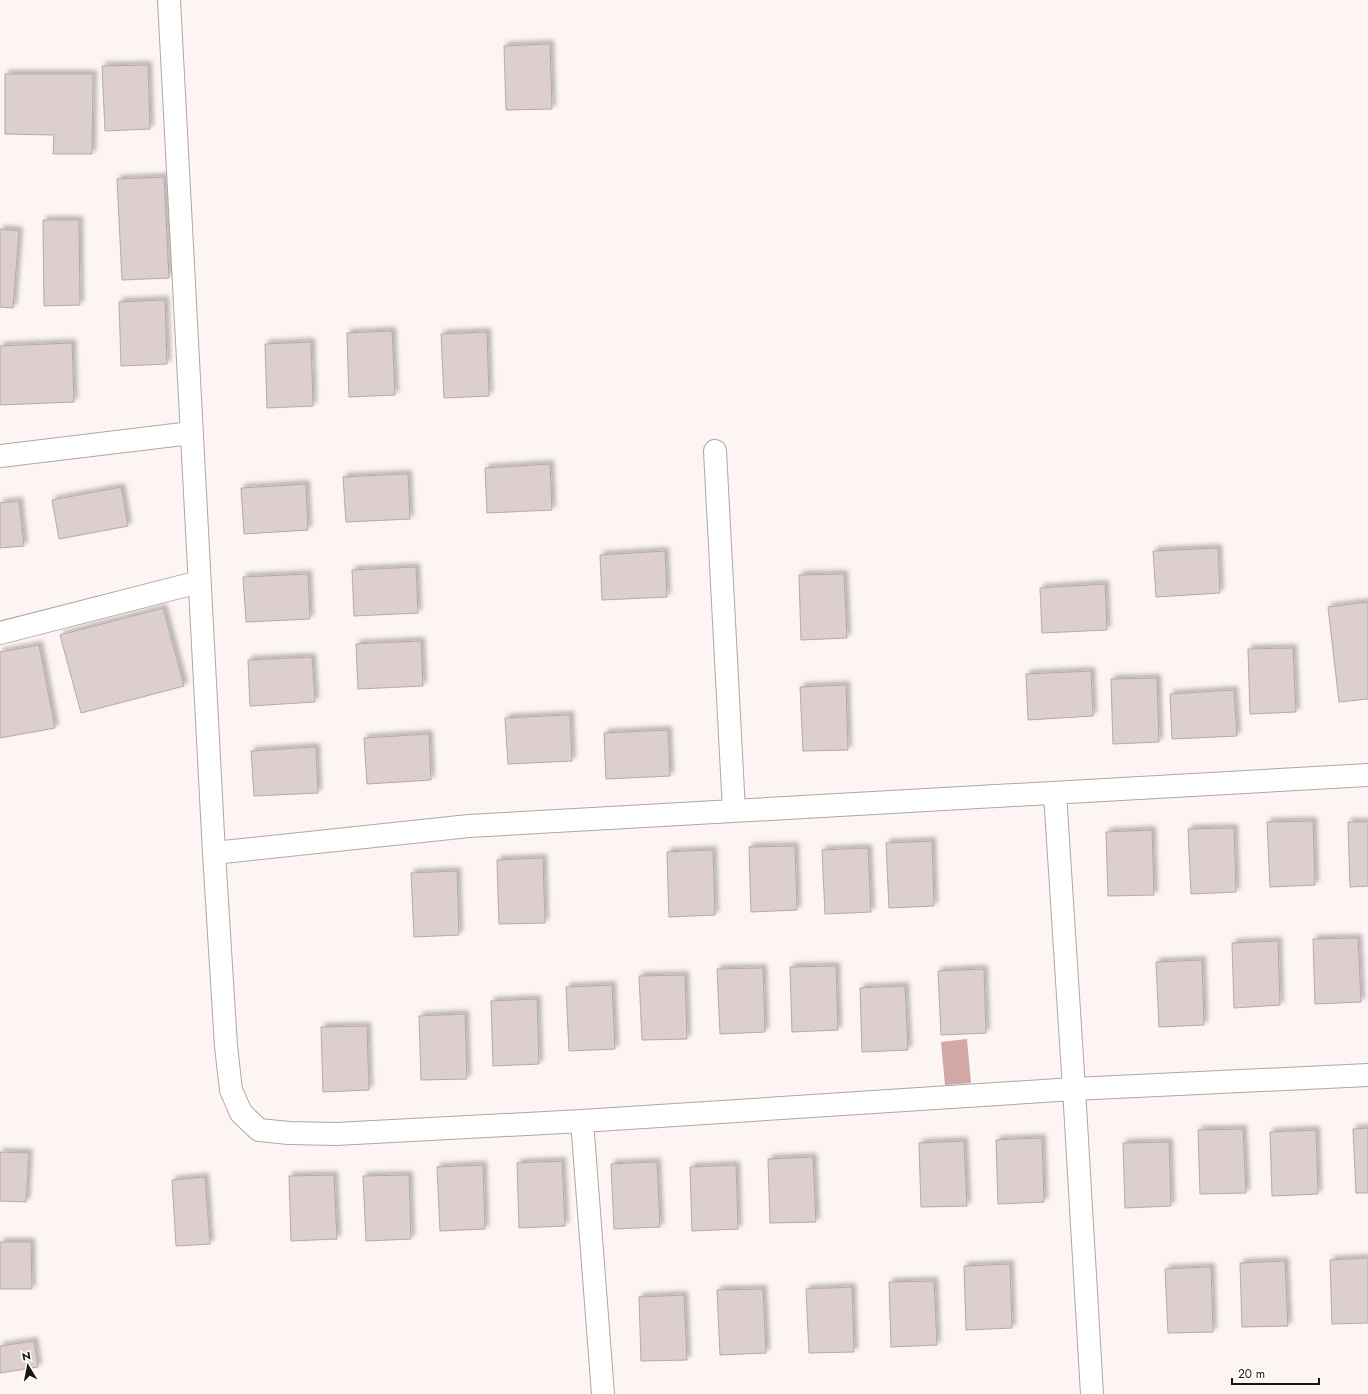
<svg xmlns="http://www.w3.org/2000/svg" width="1368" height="1394" font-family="Jost,sans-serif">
<defs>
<filter id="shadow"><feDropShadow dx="3.5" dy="-3.5" stdDeviation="2" flood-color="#0004"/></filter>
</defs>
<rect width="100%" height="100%" fill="#fdf4f4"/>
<path fill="#d1a7a8" d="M967 1039 971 1083 945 1085 941 1042Z"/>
<path fill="#decfcf" stroke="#b7a9a9" filter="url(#shadow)" d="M550 44 552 109 506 110 504 46Z
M148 65 150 129 105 131 102 66Z
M5 74H93L92 154H53L54 135 5 134Z
M164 177 169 278 122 280 117 179Z
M43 220H79L80 305 44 306Z
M0 229 19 231 13 308 0 307Z
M165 300 167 364 121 366 119 302Z
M392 331 395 395 349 397 347 333Z
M487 332 489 396 444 398 441 334Z
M311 342 313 406 267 408 265 344Z
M72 343 74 402 0 405V346Z
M550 464 552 510 487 513 485 468Z
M408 474 410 519 346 522 343 477Z
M306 484 308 530 244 534 241 488Z
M121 487 128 526 59 539 52 500Z
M19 501 24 546 0 548V503Z
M1218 548 1220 593 1156 597 1153 551Z
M665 551 667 597 602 600 600 555Z
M416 567 418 613 354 616 352 570Z
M308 574 310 619 246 622 243 577Z
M844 574 847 638 801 640 799 575Z
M1105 584 1107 630 1042 633 1040 588Z
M1368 602V699L1339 702 1328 607Z
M163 608 184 686 81 713 60 635Z
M421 641 423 686 358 689 356 644Z
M39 645 55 728 0 738V652Z
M1293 648 1296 712 1250 714 1248 649Z
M312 657 315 702 250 706 248 660Z
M1091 671 1093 716 1028 720 1026 674Z
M1157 678 1159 742 1113 744 1111 679Z
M846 685 848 750 803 751 800 687Z
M1234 690 1237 736 1172 739 1170 694Z
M570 715 572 761 508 764 505 718Z
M668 730 670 776 606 779 604 733Z
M429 734 431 780 367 784 364 738Z
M316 747 318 793 254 796 251 751Z
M1313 821 1315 885 1270 887 1267 822Z
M1348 822H1368V886L1350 887Z
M1234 828 1236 892 1191 894 1188 829Z
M1152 830 1154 895 1108 896 1106 832Z
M932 841 934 906 889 908 886 843Z
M795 846 797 910 751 912 749 847Z
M868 848 871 912 825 914 822 850Z
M713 850 715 915 669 917 667 852Z
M543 858 545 923 499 924 497 860Z
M457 871 459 935 414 937 411 873Z
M1358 938 1361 1002 1315 1004 1313 939Z
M1278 941 1280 1005 1234 1008 1232 943Z
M1202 960 1204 1025 1159 1027 1156 962Z
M836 966 838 1030 792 1032 790 967Z
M763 968 765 1032 720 1034 717 969Z
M984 969 986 1033 941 1035 938 971Z
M685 975 687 1039 642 1040 639 976Z
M612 985 615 1049 569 1051 566 987Z
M905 986 908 1050 862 1052 860 988Z
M537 999 539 1064 493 1066 491 1001Z
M465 1014 467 1079 421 1080 419 1016Z
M367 1026 369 1090 323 1092 321 1027Z
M1368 1128V1193H1356L1353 1129Z
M1243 1129 1246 1193 1200 1194 1198 1130Z
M1316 1130 1318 1194 1272 1196 1270 1132Z
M1042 1138 1044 1202 998 1204 996 1140Z
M964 1141 967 1206 921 1207 919 1143Z
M1169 1142 1171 1206 1125 1208 1123 1143Z
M0 1152 29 1153 26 1202 0 1201Z
M813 1157 816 1222 770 1223 768 1159Z
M562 1161 565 1226 519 1228 517 1163Z
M657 1162 660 1227 614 1229 611 1164Z
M483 1165 485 1229 440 1231 437 1167Z
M736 1165 738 1229 692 1231 690 1167Z
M334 1175 337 1239 291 1241 289 1176Z
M409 1175 411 1239 366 1241 363 1176Z
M205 1177 210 1244 176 1246 172 1180Z
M0 1242H31L32 1289H0Z
M1368 1258V1323L1332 1324 1330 1260Z
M1285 1261 1288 1326 1242 1327 1240 1263Z
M1010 1264 1012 1328 966 1330 964 1266Z
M1211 1267 1213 1332 1168 1333 1165 1269Z
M934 1281 937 1345 891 1347 889 1282Z
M852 1287 854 1352 809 1353 806 1289Z
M763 1289 766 1353 720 1355 717 1290Z
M684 1295 687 1360 641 1361 639 1297Z
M34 1341 38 1367 0 1373V1346Z"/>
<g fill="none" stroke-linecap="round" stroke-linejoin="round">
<defs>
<path id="minor" d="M169 0 214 853 226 1046 231 1090 241 1113 259 1130 289 1133 336 1134 582 1121 1074 1089 1368 1075
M715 451 734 811
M0 456 191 433
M0 633 199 582
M1055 793 1074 1089 1092 1394
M214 853 469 826 1368 775
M582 1121 603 1394"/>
</defs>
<use href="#minor" stroke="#b3a5a5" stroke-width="24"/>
<use href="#minor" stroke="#fff" stroke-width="22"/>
</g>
<g transform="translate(28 1366) rotate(350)" stroke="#ffffff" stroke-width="3" paint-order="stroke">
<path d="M0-3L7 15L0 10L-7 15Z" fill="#1b1616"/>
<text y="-6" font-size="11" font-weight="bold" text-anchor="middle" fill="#1b1616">N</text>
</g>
<path d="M1232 1378v6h87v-6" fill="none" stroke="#1b1616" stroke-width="2"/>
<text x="1238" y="1378" font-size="12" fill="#1b1616" stroke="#ffffff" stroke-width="3" paint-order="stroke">20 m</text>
</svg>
